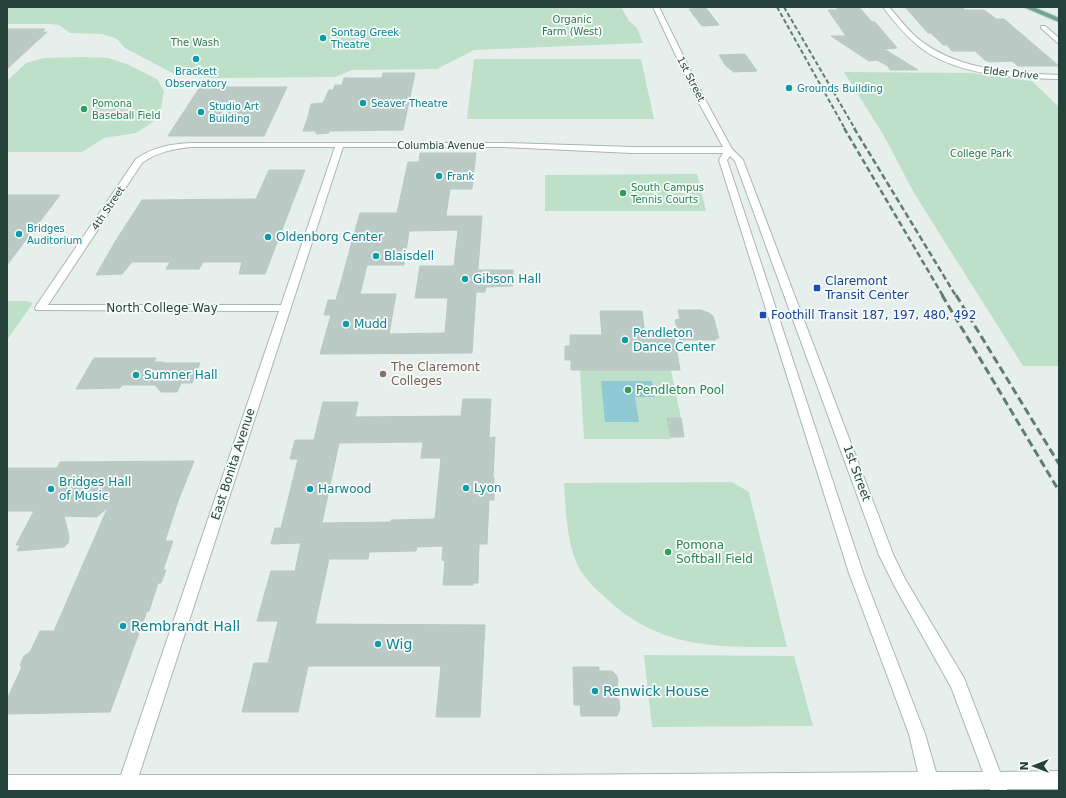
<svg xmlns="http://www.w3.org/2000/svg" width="1066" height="798" font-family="'DejaVu Sans',sans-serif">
<rect width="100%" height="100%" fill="#e6efeb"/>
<path fill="#bfe0c8" d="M7 7H621L629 21 637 28 643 43 474 50 437 69 352 70 335 77 216 78 178 76 125 48 117 39 102 34 70 33 59 25 51 24H7Z
M82 57 108 58 127 64 157 79 164 91 160 114 152 123 136 133 104 138 82 152H7V81L26 63 44 58Z
M474 59H641L654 119H467Z
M844 72 971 73 1032 81 1059 107V366H1023L914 193 884 136Z
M697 174 706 211H545V175Z
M7 301H26L33 303 7 340Z
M580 370H671L681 418 668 419 671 439H584Z
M732 482 749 492 787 647C719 647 662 650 608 600 598 591 584 579 578 566 566 540 566 511 564 483Z
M644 655 794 656 813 726 652 727Z"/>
<path fill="#8ec9d4" d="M601 381H652L655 397H635L639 422H605Z"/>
<path fill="#bbcac4" stroke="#b8c9c2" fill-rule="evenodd" d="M836 7H859L872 22H875L897 48 884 49 918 70H890L888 66 877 60 869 61 831 36H846L828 10H838Z
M706 8 719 25 702 26 689 9Z
M906 8H963L965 10H984L996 19H1004L1059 66H1018L1012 61 990 62 985 60 975 51H952L947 45H943L931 33H928Z
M7 29H45L42 32H47L7 69Z
M745 54 757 71 734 72 726 66 719 55Z
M383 73H415L403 130 329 131V133L316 134V131H303L308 117 311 104 323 103 329 90H333L335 85H342L344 78H382Z
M200 87H287L264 136H168Z
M420 153H476L472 189H450L446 216H482L478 270H513V286L486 287 485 292H476L472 353 320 354 331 315H324L328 300H336L360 213H397L408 162H419ZM458 230 454 266H420L415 298H448L445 333 389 334 396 294H360L367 265H404L409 231Z
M269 170H305L265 274H239L242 262H203L199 269H166L170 262H132L122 274 96 275 115 242 142 200 256 199Z
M7 195H60L7 265Z
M678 310H701L709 313 713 316 719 338H716V340H680L675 320 680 319Z
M600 311H642L645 335H674L680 370H571V360H565V346H570V335H602Z
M94 358H156L154 362H164L163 363H200L192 383H181L177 392H161L155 385H122L120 388 76 389Z
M463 399H491L489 438 495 437 493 477H494V500H489L487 544H479L478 583H473V585H443L445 561 442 560 443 546 417 547 416 551 369 552 368 559H329L315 624 485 625 480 717H436L441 666H308L298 712H242L254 663H268L278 621H257L271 571H295L301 543 271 544 275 528H281L298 459H290L295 440H314L323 402H358L355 417 461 416ZM423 442 421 458H441L435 519 391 520V522L322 523 339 443Z
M667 418H681L684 437H671Z
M194 461 178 501 165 541H173L163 570H166L161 583H158L149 611H147L110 712 7 714V699L22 667 20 665 24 656 30 652 40 631H54L108 507 97 517 64 516 69 536 68 543 64 547 17 551 20 545H16L34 511H7V468H57L60 462Z
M573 667H599V671H612L616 675 618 680 616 696 619 700 620 709 617 716H581L580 705H574Z"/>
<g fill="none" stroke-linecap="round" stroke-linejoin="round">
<defs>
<path id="minor" d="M653 7H659L701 92 732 149 743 160 893 554 905 579 964 678 1000 772 1059 771V789H1007L1008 791H990V789L941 790V791H7V775H121L279 311 36 310 35 308 36 306 136 159C153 147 171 144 191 143H505L632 147H723L693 92ZM335 147 281 305H48L142 163C157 152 173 149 191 147ZM343 147H505L632 153H723L719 160 849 573 909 734 918 772 536 775H139ZM730 156 735 161 879 555 895 587 951 687 983 772H936L925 734 863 573 727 160Z
M883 7H889C898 17 906 28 916 37 955 70 1010 73 1059 75V79C1015 78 963 76 925 51 908 39 895 23 883 7Z
M1041 26H1045L1059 38V44L1041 28Z"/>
<path id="major" d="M1024 7H1033L1059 18V22Z"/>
</defs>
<use href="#minor" stroke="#a8b8b2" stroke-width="2"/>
<use href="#major" stroke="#c2cac8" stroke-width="2"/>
<use href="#minor" fill="#fff" fill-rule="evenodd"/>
<use href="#major" fill="#6aa596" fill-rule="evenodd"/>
<path stroke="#5f7d75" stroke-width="2" stroke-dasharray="4.5 2.5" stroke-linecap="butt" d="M777 7 845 129
M784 7 855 129"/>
<path stroke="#5f7d75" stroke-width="2.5" stroke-dasharray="6 3" stroke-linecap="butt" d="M844 128 943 296
M854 128 956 296"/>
<path stroke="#5f7d75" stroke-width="3" stroke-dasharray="8 4" stroke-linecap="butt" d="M942 295 1059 491
M956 295 1059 464"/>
</g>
<g fill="#0f9aa8" stroke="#f7fbf9" stroke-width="1.5">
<circle cx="323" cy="38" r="4"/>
<circle cx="196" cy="59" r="4"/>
<circle cx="789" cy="88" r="4"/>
<circle cx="363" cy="103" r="4"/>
<circle cx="201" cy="112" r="4"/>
<circle cx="439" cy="176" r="4"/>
<circle cx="19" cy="234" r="4"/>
<circle cx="268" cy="237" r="4"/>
<circle cx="376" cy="256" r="4"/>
<circle cx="465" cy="279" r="4"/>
<circle cx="346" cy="324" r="4"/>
<circle cx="625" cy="340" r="4"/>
<circle cx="136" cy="375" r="4"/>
<circle cx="466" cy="488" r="4"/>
<circle cx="51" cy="489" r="4"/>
<circle cx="310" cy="489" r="4"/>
<circle cx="123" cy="626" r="4"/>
<circle cx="378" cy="644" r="4"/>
<circle cx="595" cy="691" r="4"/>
</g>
<g fill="#2e9e5b" stroke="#f7fbf9" stroke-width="1.5">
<circle cx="84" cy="109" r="4"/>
<circle cx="623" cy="193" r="4"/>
<circle cx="628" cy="390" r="4"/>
<circle cx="668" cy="552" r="4"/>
</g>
<g fill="#1a4fb4" stroke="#f7fbf9" stroke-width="1.5">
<rect x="813" y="284" width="8" height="8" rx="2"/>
<rect x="759" y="311" width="8" height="8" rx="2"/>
</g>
<circle fill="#8d6e63" stroke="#f7fbf9" stroke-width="1.5" cx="383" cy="374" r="4"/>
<g text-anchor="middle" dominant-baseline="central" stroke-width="3.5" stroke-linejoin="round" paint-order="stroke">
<g font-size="10" fill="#2d7a4b" stroke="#f7fbf9">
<text x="572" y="19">Organic<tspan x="572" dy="12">Farm (West)</tspan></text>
<text x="195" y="42">The Wash</text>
<text x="981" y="153">College Park</text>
</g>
<g font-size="10" fill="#0d838f" stroke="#f7fbf9" text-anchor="start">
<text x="331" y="32">Sontag Greek<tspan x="331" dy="12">Theatre</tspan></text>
<text x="196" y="71" text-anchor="middle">Brackett<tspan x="196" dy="12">Observatory</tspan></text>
<text x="797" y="88">Grounds Building</text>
<text x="371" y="103">Seaver Theatre</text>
<text x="209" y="106">Studio Art<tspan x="209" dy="12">Building</tspan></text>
<text x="447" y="176">Frank</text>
<text x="27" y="228">Bridges<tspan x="27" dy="12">Auditorium</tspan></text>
</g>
<g font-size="10" fill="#24423a" stroke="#f7fbf9">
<text transform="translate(1011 73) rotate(6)">Elder Drive</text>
<text transform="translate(691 79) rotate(63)">1st Street</text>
<text x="441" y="145">Columbia Avenue</text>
<text transform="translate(108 208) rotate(-56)">4th Street</text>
</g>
<g font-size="10" fill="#27864d" stroke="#f7fbf9" text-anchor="start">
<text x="92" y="103">Pomona<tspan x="92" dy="12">Baseball Field</tspan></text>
<text x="631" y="187">South Campus<tspan x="631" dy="12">Tennis Courts</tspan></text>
</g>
<g font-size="12" fill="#0d838f" stroke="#f7fbf9" text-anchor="start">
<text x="276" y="237">Oldenborg Center</text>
<text x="384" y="256">Blaisdell</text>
<text x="473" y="279">Gibson Hall</text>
<text x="354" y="324">Mudd</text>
<text x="633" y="333">Pendleton<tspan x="633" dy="14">Dance Center</tspan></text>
<text x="144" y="375">Sumner Hall</text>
<text x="59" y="482">Bridges Hall<tspan x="59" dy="14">of Music</tspan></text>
<text x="474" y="488">Lyon</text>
<text x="318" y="489">Harwood</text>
</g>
<g font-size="12" fill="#164399" stroke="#f7fbf9" text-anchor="start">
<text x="825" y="281">Claremont<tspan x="825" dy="14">Transit Center</tspan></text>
<text x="771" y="315">Foothill Transit 187, 197, 480, 492</text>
</g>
<g font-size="12" fill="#24423a" stroke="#f7fbf9">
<text x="162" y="308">North College Way</text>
<text transform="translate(233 464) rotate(-72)">East Bonita Avenue</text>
<text transform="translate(857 473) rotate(70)">1st Street</text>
</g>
<g font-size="12" fill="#785e54" stroke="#f7fbf9" text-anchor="start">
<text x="391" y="367">The Claremont<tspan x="391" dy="14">Colleges</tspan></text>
</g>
<g font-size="12" fill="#27864d" stroke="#f7fbf9" text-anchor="start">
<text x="636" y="390">Pendleton Pool</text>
<text x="676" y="545">Pomona<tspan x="676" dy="14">Softball Field</tspan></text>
</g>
<g font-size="14" fill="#0d838f" stroke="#f7fbf9" text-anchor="start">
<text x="131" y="626">Rembrandt Hall</text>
<text x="386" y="644">Wig</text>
<text x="603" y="691">Renwick House</text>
</g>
</g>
<rect width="1066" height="798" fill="none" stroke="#24423a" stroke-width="16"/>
<g transform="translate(1034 766) rotate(270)" stroke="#f7fbf9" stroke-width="3" paint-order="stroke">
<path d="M0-3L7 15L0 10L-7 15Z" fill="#24423a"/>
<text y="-6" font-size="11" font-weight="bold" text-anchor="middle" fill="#24423a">N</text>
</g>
</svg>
